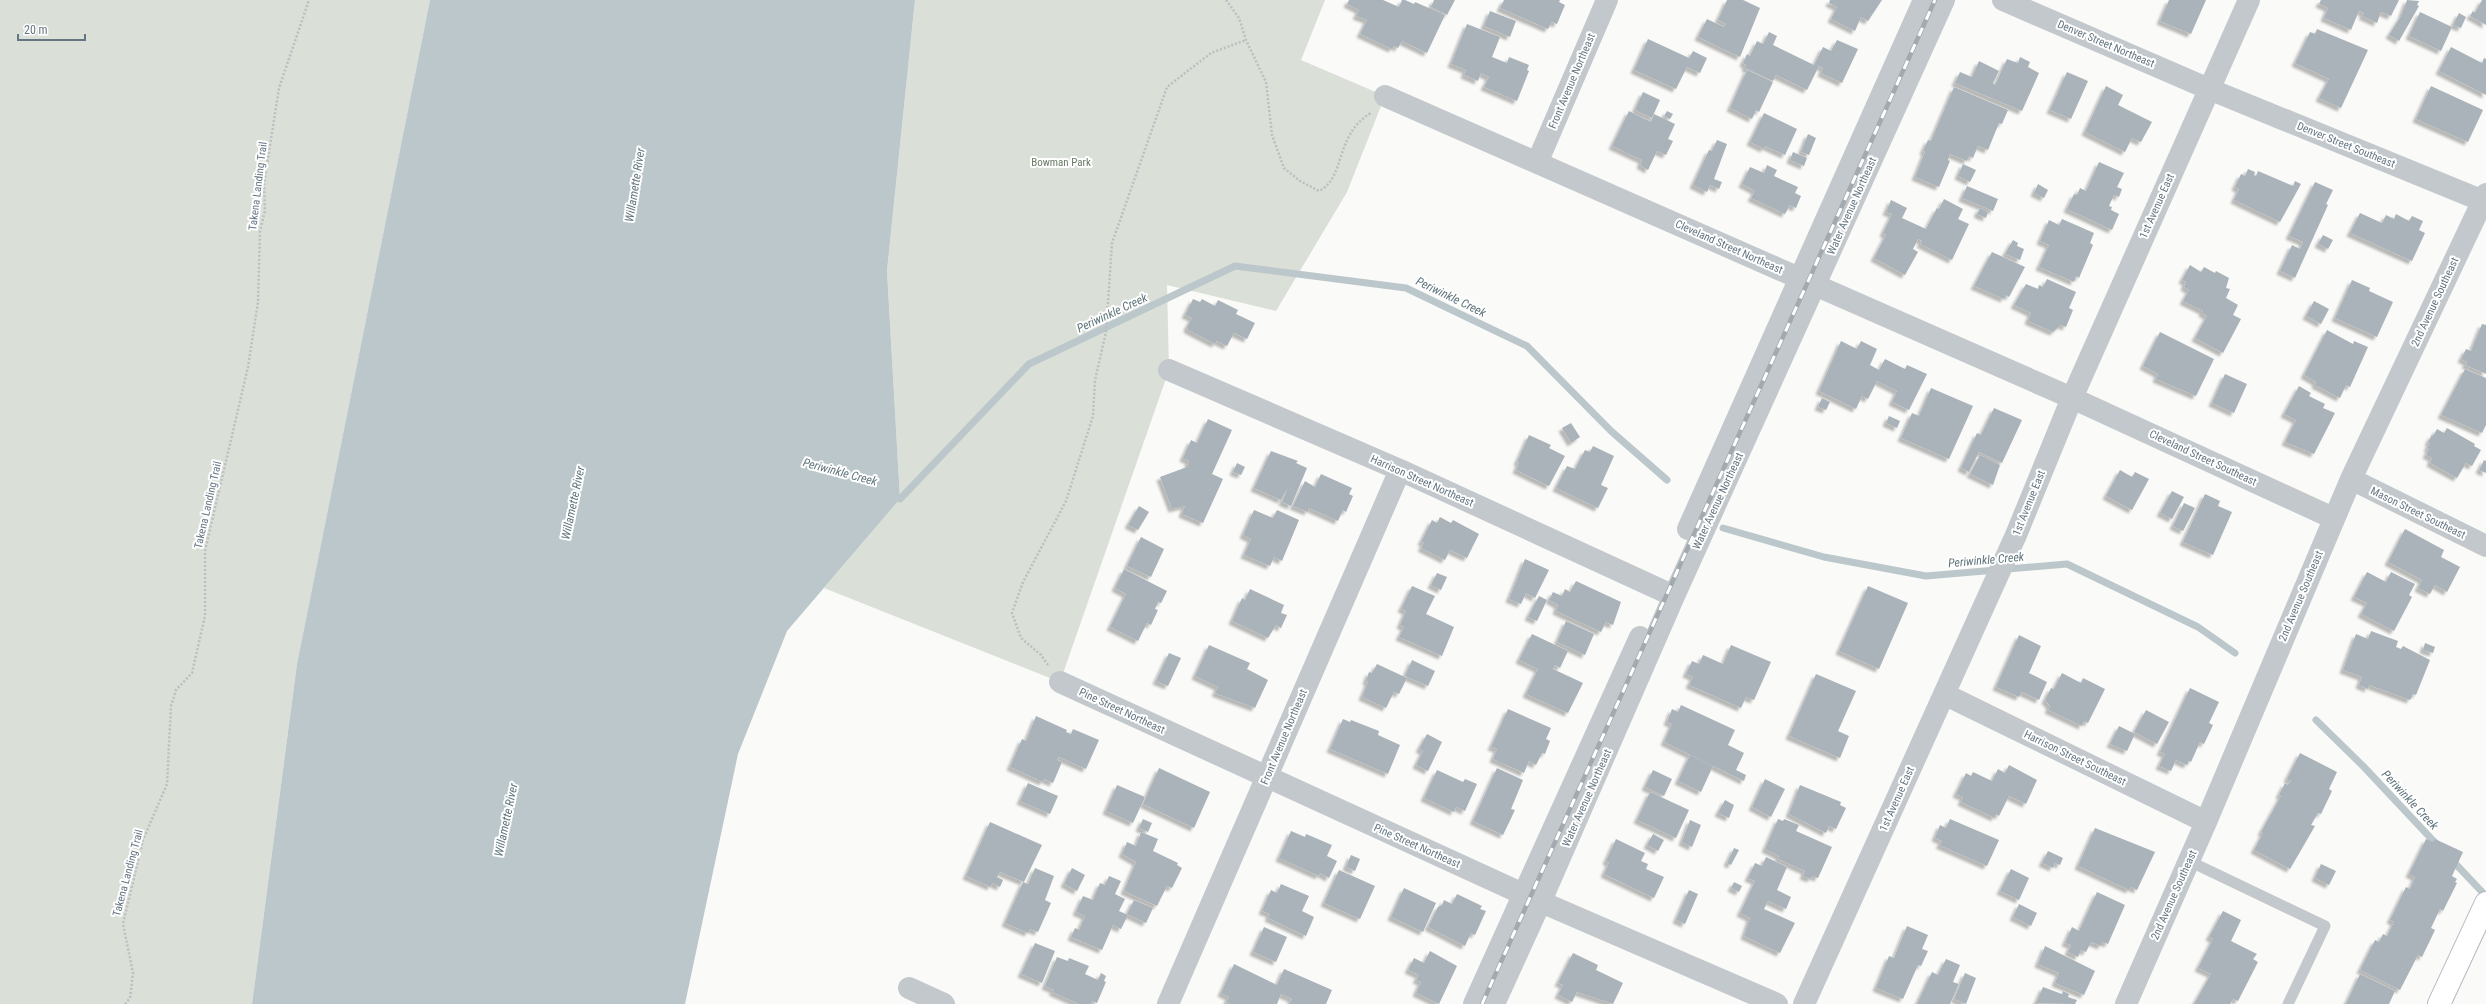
<svg xmlns="http://www.w3.org/2000/svg" width="2486" height="1004" font-family="'Roboto Condensed',sans-serif">
<defs>
<filter id="shadow"><feDropShadow dx="-3.5" dy="3.5" stdDeviation="1" flood-color="#0004"/></filter>
</defs>
<rect width="100%" height="100%" fill="#fafaf8"/>
<path fill="#dadfd7" d="M0 0H430L297 664 252 1004H0Z
M915 0H1325L1301 60 1385 96 1347 192 1276 311 1167 285 1169 370 1060 682 824 588 900 499 887 271Z"/>
<path fill="#bbc7cb" d="M430 0H915L887 271 900 499 787 631 738 754 685 1004H252L297 664Z"/>
<g fill="none" stroke-linecap="round" stroke-linejoin="round">
<path stroke="#bbc7cb" stroke-width="7" d="M891 496 900 499 1029 364 1235 266 1406 288 1527 346 1611 431 1667 480
M1723 528 1824 557 1926 576 2067 564 2198 627 2235 653
M2316 720 2363 766 2440 848
M2450 858 2486 896"/>
</g>
<path fill="#aab3b9" filter="url(#shadow)" d="M1349 0H1383L1399 7 1402 0H1405L1414 4 1415 2 1445 15 1427 53 1402 41 1398 48 1394 46 1392 49 1360 34 1367 20 1356 16 1359 10 1347 4Z
M1434 0H1455L1447 15 1431 7Z
M1504 0H1560L1559 2 1565 5 1557 24 1552 22 1548 29 1500 8Z
M1727 0H1743L1760 8 1740 57 1698 37 1707 19 1724 27 1726 24 1718 20Z
M1830 0H1882L1868 21 1861 17 1855 31 1831 19 1837 7 1829 3Z
M2169 0H2206L2191 34 2160 21Z
M2321 0H2399L2391 16 2381 12 2377 23 2362 16 2364 13 2359 11 2351 30 2324 18 2328 8 2319 4Z
M2407 0 2419 1 2417 5 2419 6 2399 41 2389 35 2401 16Z
M2482 0H2486V25L2470 16 2473 11 2475 13Z
M1490 11 1516 21 1510 37 1484 26Z
M2420 12 2452 27 2441 51 2409 36Z
M2459 13 2466 17 2461 28 2453 25Z
M1467 24 1500 37 1492 57 1507 63 1509 57 1529 65 1527 70 1529 71 1517 101 1484 87 1489 77 1481 73 1478 81 1464 75 1466 70 1451 64Z
M2317 29 2368 50 2341 108 2319 98 2329 79 2295 63 2310 32 2315 34Z
M1769 32 1777 36 1773 45 1814 65 1823 47 1831 51 1837 40 1858 49 1842 83 1821 73 1823 68 1819 66 1807 90 1776 75 1773 81 1745 68 1746 65 1743 63 1747 54 1750 56 1757 41 1763 44Z
M1648 39 1689 58 1693 51 1707 58 1700 73 1687 67 1676 89 1634 70Z
M2451 47 2482 63 2484 58 2486 59V95L2439 71Z
M2020 57 2030 62 2028 67 2039 73 2022 111 1955 83 1960 72 1972 77 1979 61 1999 71 1993 83 1995 85 2007 59 2018 63Z
M1747 70 1773 82 1759 112 1756 110 1752 119 1730 108Z
M2067 72 2088 81 2071 119 2050 110Z
M2106 86 2123 95 2118 105 2152 122 2141 142 2132 138 2125 152 2085 132Z
M2431 86 2483 110 2468 142 2416 119Z
M1954 87 2008 110 2002 124 1999 123 1988 150 1978 146 1973 158 1969 156 1967 161 1950 154 1948 160 1950 161 1939 187 1915 177 1925 152 1923 151 1928 140 1931 141Z
M1643 92 1660 100 1652 118 1635 110Z
M1629 111 1651 122 1654 114 1675 124 1668 139 1673 141 1666 155 1657 151 1648 170 1640 165 1642 160 1612 146Z
M1667 111 1673 114 1670 119 1664 116Z
M1764 113 1797 129 1785 155 1765 146 1764 149 1750 142Z
M1808 134 1816 138 1809 155 1801 152Z
M1717 140 1727 144 1714 179 1722 182 1719 189 1710 185 1707 192 1693 185 1709 150 1712 151Z
M1793 152 1807 158 1804 166 1790 160Z
M2099 162 2124 173 2117 187 2122 189 2119 197 2114 195 2109 206 2112 207 2111 210 2119 214 2112 230 2067 209 2074 194 2077 195 2080 188 2086 191Z
M1963 164 1976 170 1970 182 1958 176Z
M1767 165 1777 170 1774 176 1798 187 1795 193 1801 196 1796 208 1790 205 1785 214 1751 198 1755 191 1742 184 1750 167 1764 173Z
M2248 169 2255 172 2254 175 2256 176 2258 171 2293 186 2295 181 2301 184 2280 222 2234 200 2239 189 2235 187 2241 174 2245 176Z
M2315 182 2333 190 2326 204 2328 205 2295 278 2280 271 2292 245 2300 249 2303 242 2289 236Z
M2038 184 2048 190 2044 198 2034 193Z
M1967 186 1998 199 1993 211 1962 198Z
M1944 199 1963 209 1958 219 1969 224 1952 260 1920 244 1922 241 1918 239 1913 249 1918 252 1905 275 1874 258 1886 235 1883 233 1892 214 1886 212 1891 200 1907 208 1902 218 1926 229 1937 208 1939 209Z
M1980 208 1988 212 1986 218 1977 214Z
M2360 213 2382 223 2386 215 2394 219 2396 214 2409 221 2412 216 2423 221 2419 230 2425 233 2412 261 2350 233Z
M2062 219 2094 233 2090 243 2093 245 2079 278 2076 276 2074 282 2039 267 2049 245 2040 241 2049 220 2059 225Z
M2323 235 2333 240 2328 249 2318 244Z
M2013 240 2018 243 2017 246 2024 249 2020 260 2005 254Z
M1992 252 2025 267 2009 297 2006 295 2004 299 1974 286Z
M2190 265 2201 272 2204 267 2215 273 2216 271 2229 278 2226 288 2230 289 2226 298 2238 305 2233 315 2241 319 2223 353 2195 338 2207 316 2202 313 2203 311 2183 301 2189 290 2184 287 2186 282 2182 280Z
M2047 279 2076 292 2069 308 2073 310 2066 327 2061 325 2053 332 2028 321 2031 313 2014 305 2026 284 2038 289 2039 285 2043 287Z
M2352 280 2370 288 2369 291 2393 302 2377 337 2335 318Z
M1193 299 1200 302 1202 299 1215 306 1218 300 1238 310 1236 314 1255 323 1247 339 1234 333 1227 346 1217 341 1215 344 1188 330 1187 327 1192 318 1185 315Z
M2314 301 2329 309 2321 324 2306 316Z
M2482 324 2486 325V374L2465 365 2467 362 2461 359 2466 349 2471 351Z
M2327 330 2353 344 2354 341 2368 347 2350 387 2346 385 2340 398 2315 385 2316 382 2304 375Z
M2160 332 2214 359 2196 396 2156 379 2158 374 2143 366Z
M1841 341 1857 349 1861 341 1877 349 1870 365 1879 370 1885 359 1905 369 1907 365 1927 374 1909 410 1892 402 1897 391 1877 381 1868 399 1862 396 1856 409 1819 391Z
M2465 369 2486 378V425L2482 433 2441 415Z
M2225 374 2247 384 2234 413 2212 403Z
M2299 386 2311 393 2309 396 2325 404 2323 408 2335 413 2314 454 2285 442 2296 420 2284 414Z
M1931 388 1973 406 1949 459 1901 438 1912 413 1919 416Z
M1822 398 1830 402 1826 410 1818 407Z
M1994 408 2022 420 2002 463 1979 452 1969 472 1961 468 1977 433 1981 435Z
M1889 416 1900 421 1897 428 1886 423Z
M1208 419 1232 430 1212 474 1223 479 1203 523 1182 514 1185 506 1172 509 1160 477 1187 467 1189 461 1183 458 1191 440 1197 443Z
M1571 423 1580 437 1571 443 1562 428Z
M2447 428 2475 444 2474 446 2481 450 2472 466 2466 463 2457 478 2430 463 2432 458 2426 455 2429 449 2427 448 2430 443 2428 442 2432 435 2433 436 2437 429 2444 433Z
M1529 435 1551 445 1549 448 1565 456 1549 486 1516 470 1519 463 1517 462Z
M1593 446 1614 456 1601 485 1608 488 1598 508 1556 488 1567 466 1575 469 1585 450 1590 452Z
M1271 451 1298 461 1296 463 1307 468 1291 506 1282 502 1288 487 1281 500 1254 488Z
M1980 455 2000 465 1993 485 1970 474Z
M2484 460 2486 461V473L2479 470Z
M1237 463 1245 467 1241 475 1233 472Z
M2120 470 2132 477 2135 472 2149 479 2132 510 2106 496Z
M1321 474 1352 488 1349 494 1353 496 1346 512 1343 510 1338 521 1309 508 1308 512 1293 506 1305 481 1315 487Z
M2172 491 2184 497 2172 519 2160 513Z
M2205 494 2220 501 2218 506 2232 512 2213 555 2183 542Z
M2184 503 2195 508 2183 531 2173 526Z
M1139 506 1149 512 1138 530 1128 525Z
M1254 510 1273 518 1277 510 1299 520 1282 561 1274 557 1270 566 1244 555 1251 539 1243 535Z
M1440 517 1451 523 1453 520 1479 534 1467 558 1450 550 1445 560 1421 548 1424 543 1421 542 1432 520 1437 523Z
M2405 529 2444 550 2441 557 2460 567 2447 592 2435 585 2430 594 2418 588 2422 580 2388 562Z
M1141 537 1164 549 1151 577 1127 566Z
M1525 559 1549 570 1535 598 1526 593 1521 604 1509 599Z
M1124 569 1167 591 1161 603 1158 602 1155 609 1158 610 1151 625 1147 623 1138 641 1110 627 1126 594 1115 588Z
M2367 572 2386 582 2391 572 2415 584 2409 595 2412 597 2394 631 2361 614 2367 603 2354 597Z
M1437 573 1447 577 1441 590 1431 585Z
M1576 581 1621 602 1613 625 1606 622 1601 632 1556 611 1558 605 1549 600 1553 592 1562 596 1565 589 1570 592Z
M1412 586 1435 596 1426 614 1454 627 1442 656 1399 637 1404 627 1400 625 1406 611 1401 609Z
M1868 586 1908 603 1879 669 1839 651Z
M1250 589 1284 605 1281 613 1287 615 1281 628 1276 625 1268 638 1232 621 1242 598 1245 600Z
M1539 596 1547 600 1537 621 1528 617Z
M1566 621 1594 634 1585 655 1557 642Z
M2371 631 2398 641 2396 647 2401 649 2403 646 2430 660 2416 695 2413 694 2410 700 2369 685 2368 689 2359 685 2362 677 2343 670 2356 634 2368 639Z
M1532 634 1568 651 1560 668 1555 665 1553 669 1583 683 1568 713 1526 694 1538 669 1519 660Z
M2019 635 2041 646 2029 673 2047 682 2039 700 2022 692 2019 697 1996 687Z
M2425 643 2435 647 2433 653 2423 650Z
M1209 645 1250 663 1247 669 1268 680 1255 708 1215 693 1218 687 1195 676Z
M1731 645 1771 662 1754 700 1746 697 1741 708 1689 685 1693 677 1686 674 1692 661 1699 664 1703 655 1723 664Z
M1169 653 1181 658 1168 686 1156 681Z
M1412 660 1435 671 1428 686 1405 676Z
M1377 664 1407 678 1399 694 1394 692 1386 708 1362 697 1368 682 1366 681 1369 672 1372 673Z
M2062 673 2081 683 2083 678 2105 689 2088 723 2084 721 2082 726 2048 710 2050 706 2045 700 2051 688 2054 689Z
M1816 674 1856 691 1838 731 1849 736 1840 758 1789 736Z
M2190 688 2219 702 2209 723 2213 725 2204 744 2200 742 2191 762 2189 761 2187 765 2176 760 2171 771 2159 766 2165 754 2160 752Z
M1681 705 1735 730 1728 745 1744 753 1736 770 1746 775 1744 781 1664 742 1672 724 1667 722 1672 709 1678 712Z
M1508 709 1551 728 1546 739 1550 741 1545 754 1542 753 1536 765 1529 761 1524 773 1493 759 1497 749 1491 747Z
M2146 710 2169 722 2157 744 2134 732Z
M1036 716 1067 730 1066 732 1071 734 1073 729 1099 740 1086 769 1059 757 1057 760 1062 762 1053 783 1044 779 1043 782 1010 767 1022 739 1026 741Z
M1343 719 1350 722 1351 720 1379 731 1378 735 1400 745 1388 774 1330 749Z
M2119 726 2135 734 2127 751 2110 744Z
M1427 734 1442 742 1428 771 1416 765 1423 751 1419 749Z
M2300 753 2337 772 2329 789 2332 791 2321 814 2318 813 2311 825 2315 826 2290 869 2254 850 2263 833 2261 832 2281 796 2279 795 2285 783 2288 785 2291 781 2287 779Z
M1690 755 1713 766 1701 792 1678 781Z
M2009 765 2037 780 2026 804 2009 796 1999 816 1996 814 1995 818 1961 802 1963 797 1956 794 1966 773 1971 776 1973 772 1992 781 1998 769 2005 773Z
M1159 768 1210 792 1194 828 1143 804Z
M1497 768 1523 780 1511 809 1515 810 1503 835 1473 821Z
M1437 770 1463 782 1465 779 1477 784 1465 811 1456 807 1454 812 1424 798Z
M1653 770 1672 779 1664 796 1645 787Z
M1765 779 1785 789 1771 817 1752 807Z
M1028 783 1058 796 1050 814 1020 801Z
M1117 785 1145 797 1133 823 1106 811Z
M1800 785 1841 802 1840 805 1846 808 1836 829 1829 826 1826 833 1789 814Z
M1650 792 1689 810 1676 838 1637 820Z
M1725 800 1734 805 1729 818 1718 813Z
M1143 819 1152 823 1148 832 1139 828Z
M1778 819 1783 821 1784 819 1799 825 1796 831 1832 847 1818 878 1812 876 1811 879 1803 876 1805 871 1778 859 1779 856 1765 849Z
M1950 819 1999 840 1987 866 1939 845 1942 841 1935 838 1940 825 1946 828Z
M1690 820 1701 825 1692 847 1682 842Z
M990 822 1042 845 1024 882 1000 872 997 877 1003 880 1000 887 992 883 991 887 966 876Z
M2095 828 2155 852 2137 890 2131 887 2129 890 2078 866Z
M1291 831 1305 837 1306 834 1332 845 1327 856 1337 861 1329 878 1320 873 1319 876 1279 858Z
M1141 832 1158 839 1153 851 1178 863 1177 865 1182 868 1172 888 1167 886 1157 906 1124 891 1136 862 1122 854 1127 842 1136 846Z
M1653 834 1664 840 1658 851 1647 845Z
M1616 839 1645 853 1641 861 1648 864 1646 869 1664 877 1654 898 1604 874 1609 863 1606 861Z
M2426 839 2433 842 2435 839 2463 852 2452 876 2457 879 2455 882 2457 883 2443 911 2440 909 2431 928 2435 930 2422 957 2418 955 2400 990 2360 970 2375 940 2379 942 2383 934 2387 936 2394 922 2390 920 2406 887 2410 889 2415 877 2409 874Z
M1734 848 1739 850 1731 865 1727 863Z
M2048 851 2063 858 2060 865 2055 863 2053 868 2042 863Z
M1351 855 1360 859 1355 871 1346 867Z
M1766 857 1787 867 1777 890 1791 897 1786 909 1768 901 1764 909 1795 923 1780 953 1744 936 1750 918 1740 913 1755 881 1748 878 1755 863 1762 866Z
M2321 864 2336 871 2329 885 2315 878Z
M1035 868 1054 876 1045 900 1051 903 1038 932 1030 929 1028 933 1005 923 1023 882 1028 884Z
M1072 868 1085 875 1077 891 1064 884Z
M2011 869 2029 878 2019 900 2000 891Z
M1339 870 1375 886 1360 919 1324 903Z
M1109 876 1121 881 1115 894 1125 899 1119 911 1128 915 1121 929 1113 925 1102 950 1071 937 1075 928 1079 930 1085 916 1076 912 1083 896 1093 900 1100 883 1105 885Z
M1734 882 1742 886 1739 892 1731 888Z
M1281 884 1309 896 1302 911 1314 917 1306 936 1268 918 1270 914 1262 911 1271 890 1277 893Z
M1404 888 1436 903 1423 932 1391 917Z
M1689 890 1698 894 1685 924 1676 920Z
M2097 892 2125 905 2108 944 2103 942 2101 946 2091 942 2086 952 2081 950 2078 957 2068 952 2071 945 2065 943 2072 927 2079 931Z
M1457 894 1482 906 1480 909 1486 911 1475 935 1471 933 1465 946 1428 927 1438 907 1442 905 1444 900 1452 904Z
M1134 900 1153 908 1146 923 1127 914Z
M2019 904 2037 913 2031 926 2013 917Z
M2223 911 2241 920 2231 941 2257 954 2253 959 2258 962 2238 1001 2233 999 2230 1004H2194L2211 974 2198 968 2213 939 2209 937Z
M1907 926 1928 935 1922 949 1928 951 1921 966 1918 965 1903 999 1876 988 1889 956 1894 958Z
M1264 927 1287 937 1276 962 1253 952Z
M1035 943 1055 951 1042 983 1021 974Z
M2045 946 2095 971 2084 995 2055 983 2059 973 2038 964Z
M1430 951 1457 966 1439 1004 1416 993 1421 982 1416 980 1419 975 1408 970 1414 958 1424 963Z
M1573 953 1598 965 1596 970 1623 983 1613 1004 1577 992 1572 1002 1558 995 1563 985 1558 983Z
M1057 957 1068 961 1069 958 1089 966 1085 974 1098 980 1101 973 1106 976 1104 981 1106 982 1097 1003 1092 1001 1091 1004H1079L1052 992 1054 990 1045 986Z
M1946 959 1960 965 1953 982 1959 984 1950 1004H1917L1932 972 1938 975Z
M1234 964 1277 985 1284 969 1332 990 1326 1004H1289L1292 999 1281 994 1277 1004H1230L1226 1002 1229 997 1221 993Z
M1965 973 1976 978 1966 1004 1954 999Z
M2360 974 2395 991 2389 1004H2346Z
M2043 987 2062 994 2063 991 2069 994 2068 997 2077 1000 2075 1004 2036 1003Z"/>
<g fill="none" stroke-linecap="round" stroke-linejoin="round">
<defs>
<path id="secondary" d="M2439 1004 2486 903"/>
</defs>
<use href="#secondary" stroke="#b3babf" stroke-width="24"/>
<path stroke="#bbbfc2" stroke-width="2.5" stroke-dasharray="2 2" stroke-linecap="butt" d="M1226 0 1239 18 1246 40 1266 82 1272 135 1284 168 1300 181 1319 191C1346 178 1334 135 1371 113
M1048 665 1041 655 1021 638 1012 613 1023 582 1066 501 1093 416 1095 380 1106 332 1112 243 1167 87 1211 53 1246 40
M125 1004 130 998 133 973 123 924 143 840 167 784 171 706 176 690 192 673 205 616V551L248 367 258 302 260 231 265 211 264 184 279 88 309 0"/>
<path stroke="#c3c8cc" stroke-width="11" d="M2189 861 2325 926 2288 1004"/>
<path stroke="#c3c8cc" stroke-width="22" d="M2003 0 2209 89 2483 201
M1385 96 2072 398 2333 518
M1537 163 1607 0
M1169 370 1400 470 1674 596
M2351 479 2486 546
M1688 529 1924 0
M1060 682 1525 895 1777 1004
M1944 694 2206 822
M909 988 944 1004
M1168 1004 1400 470
M1474 1004 1640 637
M1494 1004 1541 901 1674 596 1944 0
M1804 1004 2016 535 2072 398 2249 0
M2126 1004 2206 822 2351 479 2486 194"/>
<use href="#secondary" stroke="#fff" stroke-width="22"/>
<defs>
<path id="rail" d="M1482 1004 1935 0"/>
</defs>
<use href="#rail" stroke="#a2aab0" stroke-width="4.5"/>
<use href="#rail" stroke="#fff" stroke-width="3" stroke-dasharray="9" stroke-linecap="butt"/>
</g>
<g text-anchor="middle" dominant-baseline="central" stroke-width="4" stroke-linejoin="round" paint-order="stroke">
<g font-size="11" fill="#657683" stroke="#fff">
<text transform="translate(2106 44) rotate(23)">Denver Street Northeast</text>
<text transform="translate(1572 81) rotate(-67)">Front Avenue Northeast</text>
<text transform="translate(2346 145) rotate(22)">Denver Street Southeast</text>
<text transform="translate(258 186) rotate(-83)">Takena Landing Trail</text>
<text transform="translate(1852 206) rotate(-66)">Water Avenue Northeast</text>
<text transform="translate(2157 206) rotate(-66)">1st Avenue East</text>
<text transform="translate(1729 247) rotate(24)">Cleveland Street Northeast</text>
<text transform="translate(2435 302) rotate(-65)">2nd Avenue Southeast</text>
<text transform="translate(2203 458) rotate(25)">Cleveland Street Southeast</text>
<text transform="translate(1422 481) rotate(24)">Harrison Street Northeast</text>
<text transform="translate(1718 501) rotate(-65)">Water Avenue Northeast</text>
<text transform="translate(2029 503) rotate(-68)">1st Avenue East</text>
<text transform="translate(208 505) rotate(-77)">Takena Landing Trail</text>
<text transform="translate(2418 513) rotate(26)">Mason Street Southeast</text>
<text transform="translate(2301 596) rotate(-67)">2nd Avenue Southeast</text>
<text transform="translate(1122 711) rotate(25)">Pine Street Northeast</text>
<text transform="translate(1284 737) rotate(-67)">Front Avenue Northeast</text>
<text transform="translate(2075 758) rotate(26)">Harrison Street Southeast</text>
<text transform="translate(1587 798) rotate(-66)">Water Avenue Northeast</text>
<text transform="translate(1897 799) rotate(-66)">1st Avenue East</text>
<text transform="translate(1417 846) rotate(24)">Pine Street Northeast</text>
<text transform="translate(128 873) rotate(-75)">Takena Landing Trail</text>
<text transform="translate(2174 895) rotate(-66)">2nd Avenue Southeast</text>
</g>
<g font-size="11" fill="#687a64" stroke="#fff">
<text x="1061" y="162">Bowman Park</text>
</g>
<g font-size="12" font-style="italic" fill="#60757c" stroke="#fff">
<text transform="translate(635 185) rotate(-81)">Willamette River</text>
<text transform="translate(1451 297) rotate(26)">Periwinkle Creek</text>
<text transform="translate(1112 313) rotate(-25)">Periwinkle Creek</text>
<text transform="translate(840 472) rotate(15)">Periwinkle Creek</text>
<text transform="translate(573 503) rotate(-78)">Willamette River</text>
<text transform="translate(1986 560) rotate(-5)">Periwinkle Creek</text>
<text transform="translate(2410 800) rotate(47)">Periwinkle Creek</text>
<text transform="translate(506 820) rotate(-78)">Willamette River</text>
</g>
</g>
<path d="M18 34v6h67v-6" fill="none" stroke="#657683" stroke-width="2"/>
<text x="24" y="34" font-size="12" fill="#657683" stroke="#ffffff" stroke-width="3" paint-order="stroke">20 m</text>
</svg>
